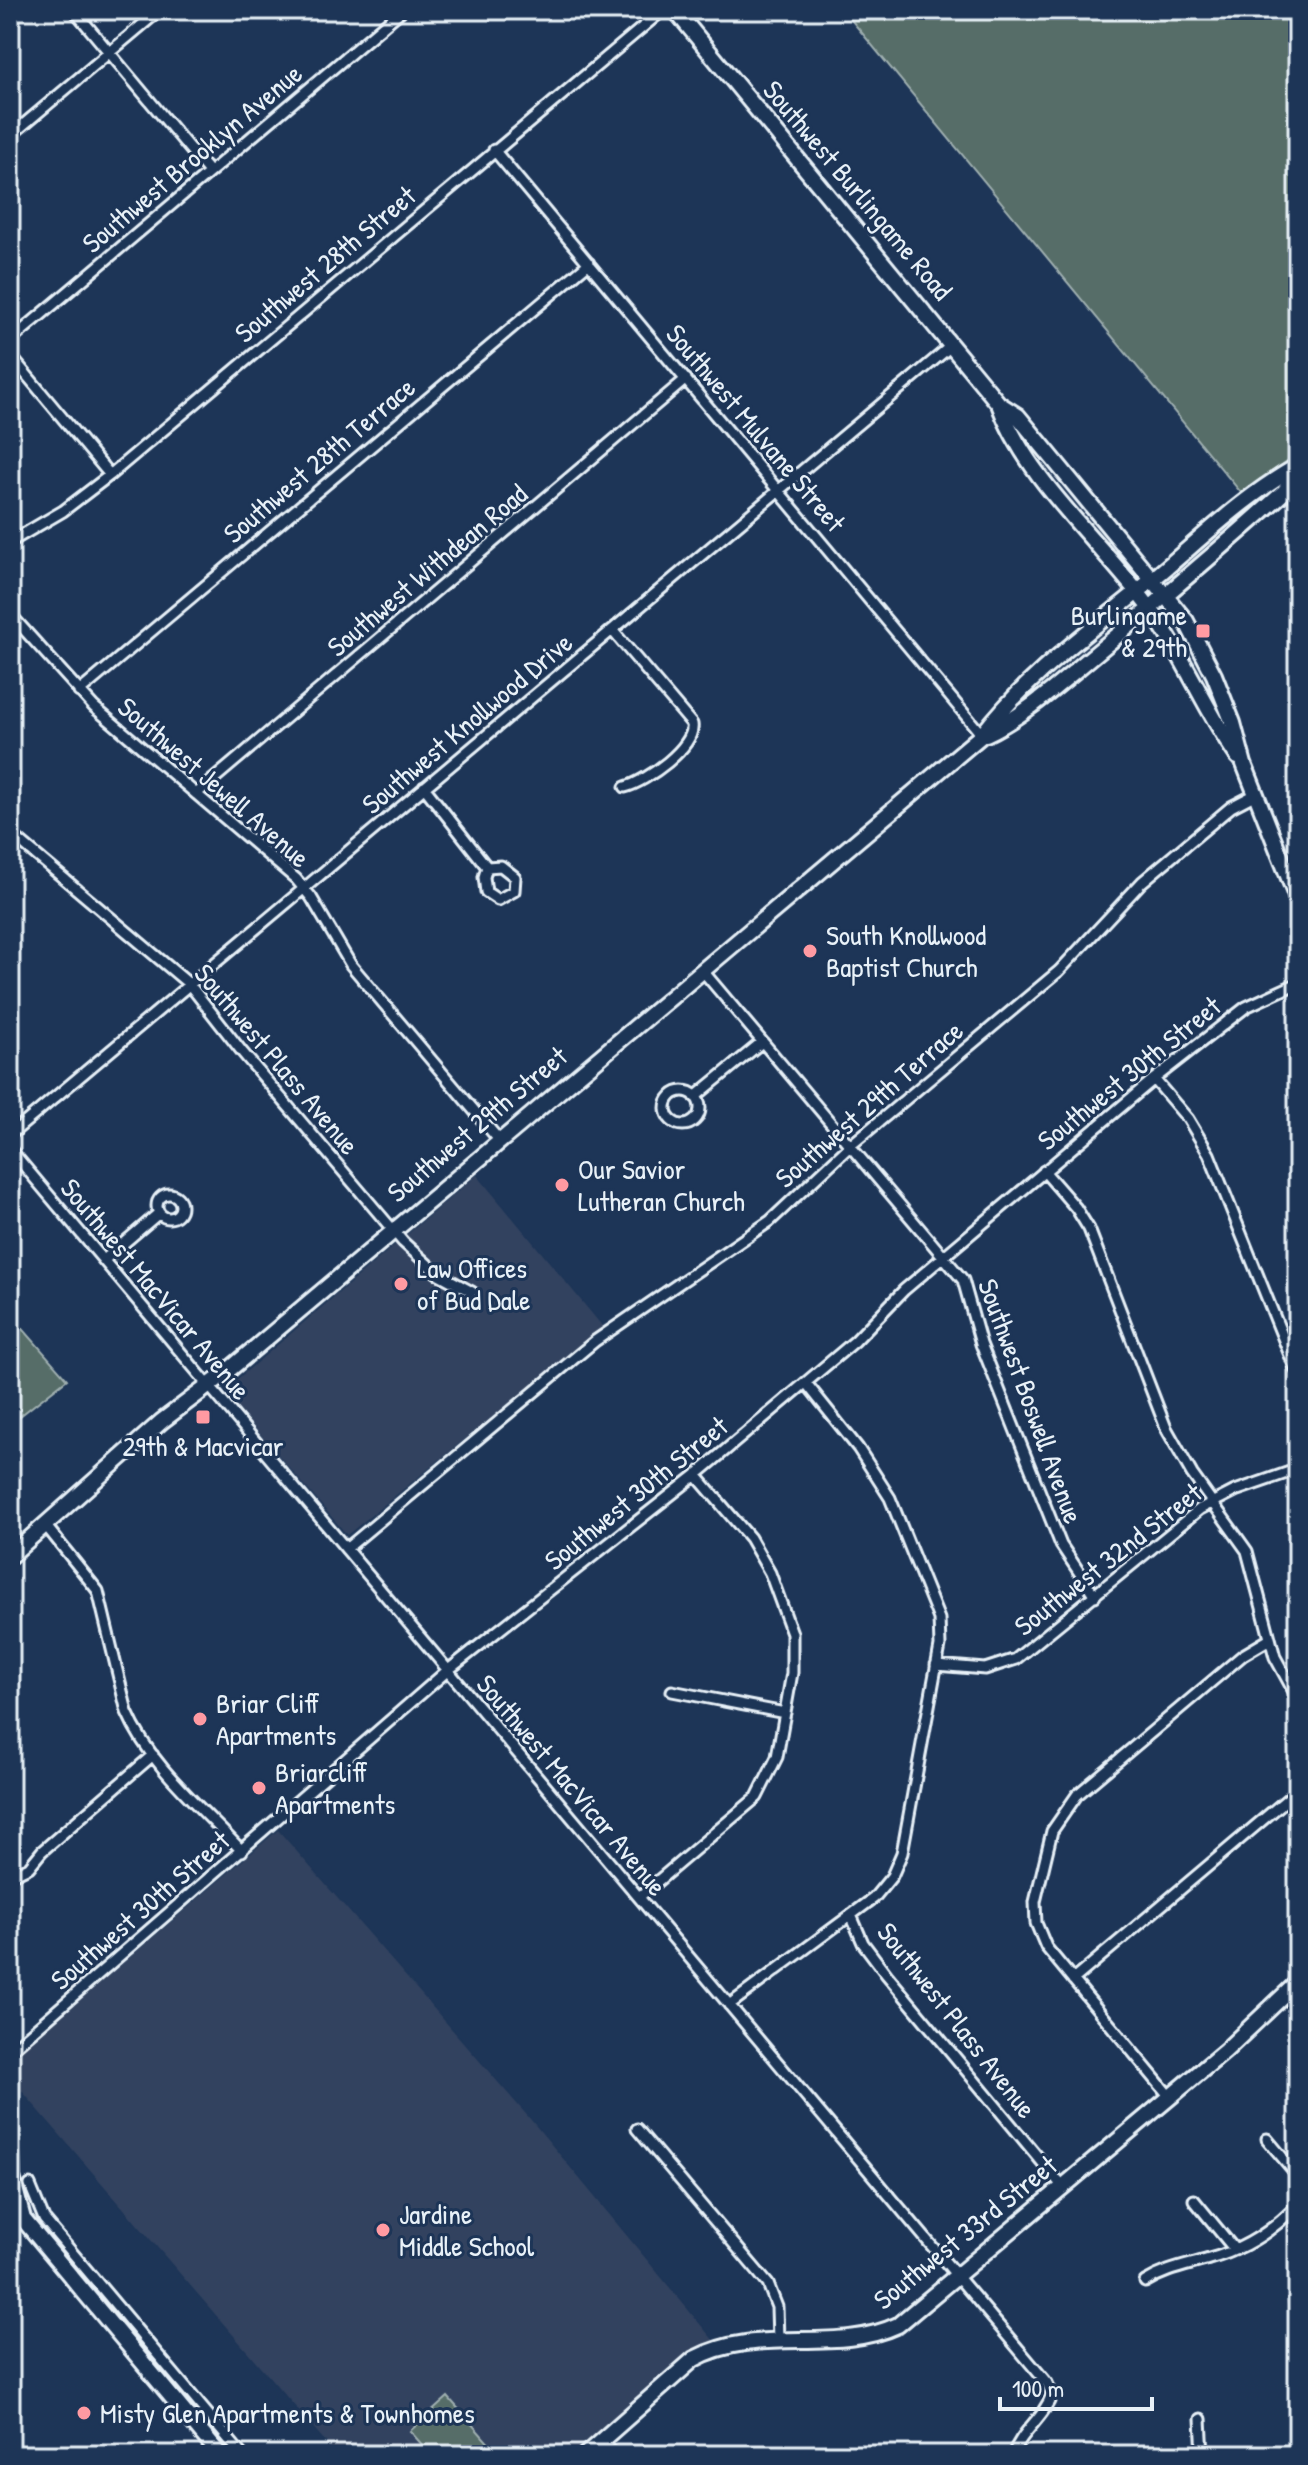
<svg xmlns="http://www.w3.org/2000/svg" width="1308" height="2465" font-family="'Patrick Hand',sans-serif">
<rect width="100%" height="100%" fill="#1d3557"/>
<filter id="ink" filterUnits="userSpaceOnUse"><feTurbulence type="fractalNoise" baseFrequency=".0125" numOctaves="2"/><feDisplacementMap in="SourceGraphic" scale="16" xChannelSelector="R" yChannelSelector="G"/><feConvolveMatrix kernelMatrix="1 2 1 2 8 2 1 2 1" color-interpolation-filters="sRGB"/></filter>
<g filter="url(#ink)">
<path fill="#32425f" d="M477 1175 603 1327 347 1535 230 1399 228 1387Z
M278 1830 531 2120 714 2341 695 2350 574 2455H337L22 2091 14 2098 10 2087V2060Z"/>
<path fill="#566d68" stroke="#9fafb0" stroke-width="2" d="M843 10H1298V453L1242 494Z
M10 1314 67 1379 10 1424Z
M448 2397 499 2455H431L410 2431Z"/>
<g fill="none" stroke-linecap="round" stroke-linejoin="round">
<defs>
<path id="street" d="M74 10 209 172
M10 136 160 10
M494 150 982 735
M10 341 402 10
M10 355 110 475
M10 542 63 511 110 475 663 10
M10 614 94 707 296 879 311 897 351 965 499 1140
M612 630 692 724C696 747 645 782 625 787
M79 692 589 263
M424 787 487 867 484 877 486 892 498 900 514 891 515 877 501 866 487 867
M196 794 686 379
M10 833 189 984 243 1053 403 1242 437 1273 472 1292
M702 970 963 1280 981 1344 1061 1545 1095 1596
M1154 1079 1188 1119 1209 1154 1298 1375
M666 1108a17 17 0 1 1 34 0a17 17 0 1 1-34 0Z
M695 1097 762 1042
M10 1135 952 345
M10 1149 1047 2383 1052 2394C1044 2418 1021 2431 1013 2455
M1044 1171 1076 1208 1089 1229 1166 1428 1192 1474 1247 1551 1275 1657 1298 1699
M157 1206a12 12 0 1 1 24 0a12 12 0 1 1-24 0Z
M104 1260 159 1213
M46 1526 98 1591 127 1712C150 1766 202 1808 242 1851
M346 1549 595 1341 770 1221 851 1145 1059 971 1142 882 1231 807 1256 794
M936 1665 985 1669 1016 1659 1200 1509 1235 1491 1298 1469
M672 1691 785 1713
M10 1876 29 1867 42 1851 153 1755
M639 1897 757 1797 777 1757 792 1673V1633L770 1573 750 1538 696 1475
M851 1915 863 1943 887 1975 1062 2186
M1073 1980 1298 1790
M729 2005 874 1898 892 1876 902 1853 940 1646 939 1619 890 1498 858 1448 806 1383
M10 2051 447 1671 696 1475 855 1341 904 1290 1154 1079 1246 1007 1298 983
M1170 2097 1046 1947 1036 1923 1035 1902 1052 1831 1077 1795 1243 1655 1270 1639
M637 2129 768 2284 777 2307 778 2340
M1267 2139 1298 2176
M30 2185 44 2219 242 2455
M1194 2200 1235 2250
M1145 2282C1166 2269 1186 2266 1209 2259 1243 2250 1274 2230 1298 2204
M1295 2302 1298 2322
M1201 2419 1203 2455
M601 2441 614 2455"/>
<path id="secondary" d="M675 10 999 404 1018 416 1186 621 1214 675 1233 723 1244 764 1298 901
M999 404C1026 480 1104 545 1151 610 1184 656 1205 710 1238 757
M986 734C1026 715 1060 683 1094 655 1158 602 1222 548 1284 492L1298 475
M10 1556 162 1421 223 1375 982 735C1028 674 1094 628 1153 579 1200 540 1245 495 1298 466
M10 2123 12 2177 23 2219 220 2455
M585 2455 694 2359C758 2324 834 2355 898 2325L1225 2051 1298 1982"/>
</defs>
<use href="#street" stroke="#e8f1f8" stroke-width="15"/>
<use href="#secondary" stroke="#e8f1f8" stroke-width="20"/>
<use href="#street" stroke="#1d3557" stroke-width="9"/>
<use href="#secondary" stroke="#1d3557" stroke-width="14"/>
</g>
</g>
<g fill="#ff9aa2" stroke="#1d3557" stroke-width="3">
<rect x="1195" y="623" width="16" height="16" rx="4"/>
<circle cx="810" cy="951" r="8"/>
<circle cx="562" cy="1185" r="8"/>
<circle cx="401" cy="1284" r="8"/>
<rect x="195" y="1409" width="16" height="16" rx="4"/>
<circle cx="200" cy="1719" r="8"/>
<circle cx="259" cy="1788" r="8"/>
<circle cx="383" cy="2230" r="8"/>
<circle cx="84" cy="2413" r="8"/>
</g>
<g text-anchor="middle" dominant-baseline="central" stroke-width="6" stroke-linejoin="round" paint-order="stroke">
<g font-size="28" fill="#e8f1f8" stroke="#1d3557">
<text transform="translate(192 158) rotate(-40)">Southwest Brooklyn Avenue</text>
<text transform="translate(858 190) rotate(50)">Southwest Burlingame Road</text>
<text transform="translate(325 264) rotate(-40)">Southwest 28th Street</text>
<text transform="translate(756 428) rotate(50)">Southwest Mulvane Street</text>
<text transform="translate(319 460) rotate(-40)">Southwest 28th Terrace</text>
<text transform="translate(427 570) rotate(-40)">Southwest Withdean Road</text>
<text transform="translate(467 723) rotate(-40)">Southwest Knollwood Drive</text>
<text transform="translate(214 782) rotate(41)">Southwest Jewell Avenue</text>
<text transform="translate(277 1059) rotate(50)">Southwest Plass Avenue</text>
<text transform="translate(1129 1073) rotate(-39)">Southwest 30th Street</text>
<text transform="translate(869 1104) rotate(-41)">Southwest 29th Terrace</text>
<text transform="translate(477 1124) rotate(-40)">Southwest 29th Street</text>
<text transform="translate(156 1289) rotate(50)">Southwest MacVicar Avenue</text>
<text transform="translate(1031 1401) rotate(70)">Southwest Boswell Avenue</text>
<text transform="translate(636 1493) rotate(-39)">Southwest 30th Street</text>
<text transform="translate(1108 1559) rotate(-38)">Southwest 32nd Street</text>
<text transform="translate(572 1785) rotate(50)">Southwest MacVicar Avenue</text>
<text transform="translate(140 1910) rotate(-41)">Southwest 30th Street</text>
<text transform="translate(957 2020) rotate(52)">Southwest Plass Avenue</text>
<text transform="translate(965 2232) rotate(-39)">Southwest 33rd Street</text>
</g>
<g font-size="28" fill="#e8f1f8" stroke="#1d3557" text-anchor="start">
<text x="1187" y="615" text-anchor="end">Burlingame<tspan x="1187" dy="32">&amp; 29th</tspan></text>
<text x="826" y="935">South Knollwood<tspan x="826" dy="32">Baptist Church</tspan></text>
<text x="578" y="1169">Our Savior<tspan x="578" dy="32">Lutheran Church</tspan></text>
<text x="417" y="1268">Law Offices<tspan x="417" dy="32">of Bud Dale</tspan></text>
<text x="203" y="1446" text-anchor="middle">29th &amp; Macvicar</text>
<text x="216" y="1703">Briar Cliff<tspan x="216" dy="32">Apartments</tspan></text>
<text x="275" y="1772">Briarcliff<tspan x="275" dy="32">Apartments</tspan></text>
<text x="399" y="2214">Jardine<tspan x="399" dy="32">Middle School</tspan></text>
<text x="100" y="2413">Misty Glen Apartments &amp; Townhomes</text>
</g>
</g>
<rect width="1308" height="2465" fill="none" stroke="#1d3557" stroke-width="40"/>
<rect x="20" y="20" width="1268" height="2425" fill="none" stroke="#e8f1f8" stroke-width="3" filter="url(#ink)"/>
<path d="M1000 2397v12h152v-12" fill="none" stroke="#e8f1f8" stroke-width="4"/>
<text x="1012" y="2397" font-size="24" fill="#e8f1f8" stroke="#1d3557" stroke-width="6" paint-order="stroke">100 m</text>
</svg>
